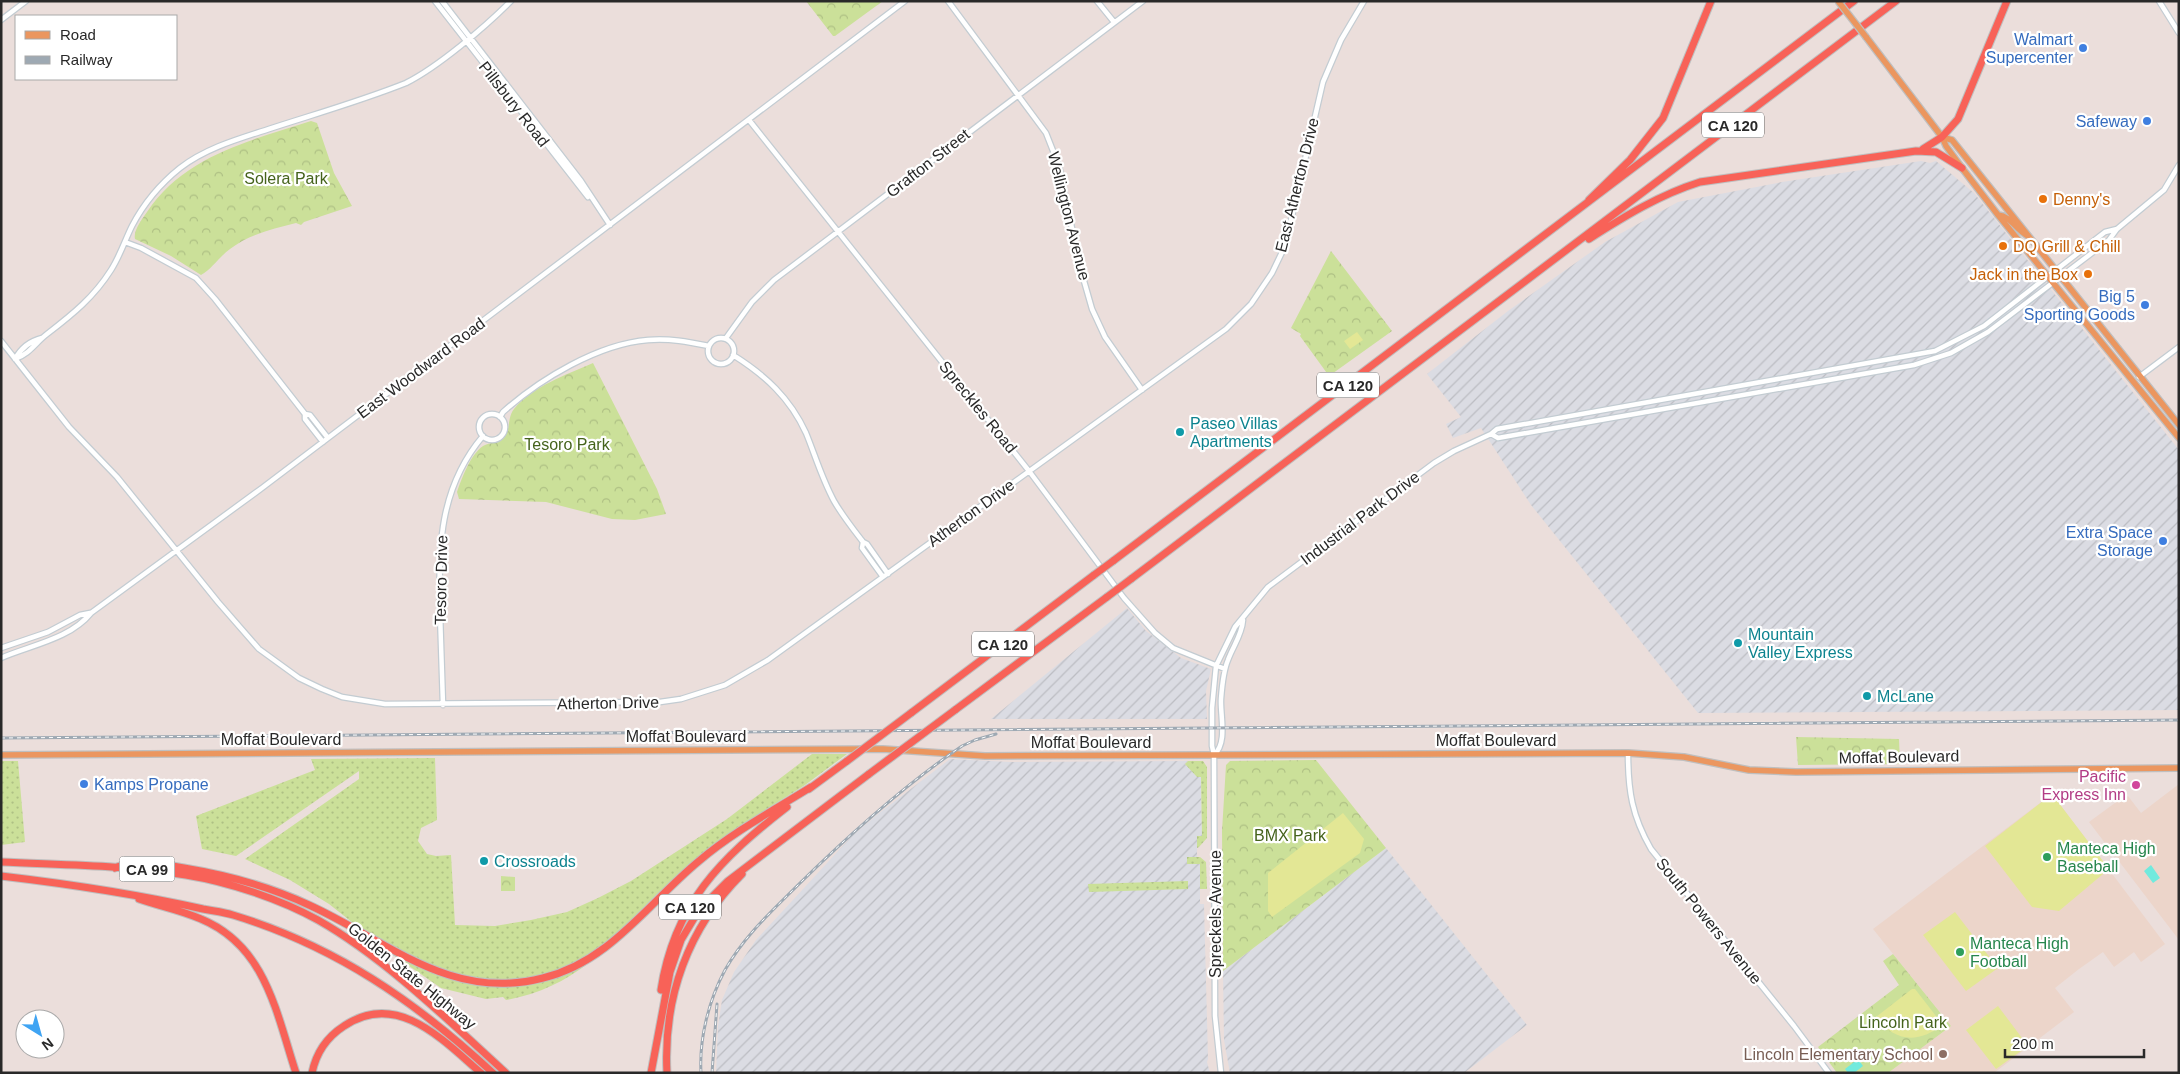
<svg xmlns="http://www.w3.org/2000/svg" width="2180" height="1074" font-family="Helvetica,sans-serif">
<defs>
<pattern id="industrial-furrows" width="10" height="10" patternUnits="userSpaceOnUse" patternTransform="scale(1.25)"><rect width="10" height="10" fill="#dbdce3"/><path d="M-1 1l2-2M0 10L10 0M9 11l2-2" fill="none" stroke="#bcbdc3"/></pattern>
<pattern id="grass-dots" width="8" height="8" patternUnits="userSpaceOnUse" patternTransform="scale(1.25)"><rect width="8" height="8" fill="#cbe099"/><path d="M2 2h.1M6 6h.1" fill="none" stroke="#aec084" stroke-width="1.8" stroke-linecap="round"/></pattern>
<pattern id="forest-crowns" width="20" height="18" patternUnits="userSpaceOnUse" patternTransform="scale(1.25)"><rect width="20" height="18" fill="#cbe099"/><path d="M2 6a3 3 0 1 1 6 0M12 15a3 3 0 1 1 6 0" fill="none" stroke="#aec084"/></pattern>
</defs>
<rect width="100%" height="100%" fill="#ebdedb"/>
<path fill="url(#industrial-furrows)" d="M1921 161 1930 163 1936 161 1974 193 2179 450V710L1698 713 1531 505 1481 428 1453 438 1446 424 1461 417 1427 374 1508 311 1605 242 1678 202 1782 182Z
M1127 608 1146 631 1181 658 1211 669 1206 691 1207 719H991Z
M950 759 1010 762 1188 761 1185 764 1201 776 1202 836 1197 837V857H1187V864H1200V904H1204L1208 1059 1207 1062 1210 1073H716L718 1026 722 1000 734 972 756 940 851 837 878 814Z
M1386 848 1527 1025 1464 1073H1230L1224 1040 1223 971Z"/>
<path fill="#ecd5ca" d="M2179 784V940L2089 822 2119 800 2120 801 2128 796 2141 813Z
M2052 794 2165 944 2141 962 2134 952 2114 967 2103 952 2079 969 2055 988 2074 1012 1994 1073H1888L1951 1026 1873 929Z"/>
<path fill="url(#grass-dots)" d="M812 754H847L805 785 741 825 711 847 656 895 590 962C564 982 539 994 506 1000L503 997 486 999 441 988 396 957 329 904 290 880 245 859 359 779V771L236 856 202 849 196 816 315 770 311 759 435 758 437 820 421 828 418 841 427 854 436 856 451 855 455 925 495 926 531 920 567 912 598 898 631 881 727 819Z
M1 761H18L25 842 1 845Z
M1188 761H1203L1207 767V838L1199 847 1197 848V836H1202L1201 777H1197L1185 764Z
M1187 857H1200L1206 862 1207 889H1200V864H1187Z
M1188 881V889L1089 892 1088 884Z"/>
<path fill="url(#forest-crowns)" d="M806 1H883L835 36H833Z
M311 121 317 123 334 173 352 206 304 222 301 225 296 223C273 229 250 234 230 249 220 256 212 269 201 275L171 256 135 239C133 231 142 219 147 212 185 155 250 141 311 121Z
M1331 251 1392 331 1329 376 1300 336 1301 334 1291 328Z
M593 363 657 489 666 514 635 520 612 519 546 502 459 499 457 492C462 478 470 455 483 446 490 442 499 443 504 437 511 429 507 418 514 409 533 386 566 375 593 363Z
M1796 737 1899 739 1900 764 1798 765Z
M1316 760 1386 848 1223 971 1222 831 1226 765 1230 761Z
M501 876 515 877V891H501Z
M1893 954 1951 1026 1888 1073H1837L1818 1047 1899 985 1883 961Z"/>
<path fill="#e3e795" d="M1357 332 1363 340 1350 349 1344 341Z
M2052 794 2109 869 2059 911 2032 907 1985 846Z
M1343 813 1364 839 1360 853 1272 917 1268 911V873Z
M1955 912 1998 968 1966 991 1923 935Z
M1912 989H1915L1943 1025C1918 1043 1896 1043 1876 1017Z
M1998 1006 2028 1046 1996 1069 1966 1030Z"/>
<path fill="#71eadd" d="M2151 865 2160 878 2153 883 2144 871Z
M1858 1059 1863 1066 1854 1073H1848L1845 1069Z"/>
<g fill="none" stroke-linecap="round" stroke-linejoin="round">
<defs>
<path id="minor" d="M435 1 588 197
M442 1 581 181 610 225
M948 1 1046 133 1059 166 1080 267 1092 309 1105 337 1142 390
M1097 1 1114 22
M2159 1 2179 33
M1 20 26 1
M749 120 1029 471 1124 598 1155 633 1173 648 1225 669
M125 242 141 248 196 278 215 299 305 414V419L323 442
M726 338 752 302 774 280 1143 1
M708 351a13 13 0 1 1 26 0a13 13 0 1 1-26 0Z
M1 341 69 427 117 477 218 602 259 649 299 678 322 689 342 697 385 704 660 702 681 699 725 685 768 660 1226 329 1251 304 1272 273 1285 246 1323 82 1341 40 1364 1
M733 355C765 375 790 398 806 433 815 455 822 479 834 501 842 515 853 529 863 542L867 544 888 574
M15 359C31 353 35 343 47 334 73 314 94 297 111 270 120 256 125 240 132 226 144 203 160 184 180 168 206 148 238 139 269 129 315 114 361 101 406 83 438 67 485 27 511 1
M15 359C21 348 30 341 42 338
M2139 377 2179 347
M305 414 310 415 328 438
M479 427a13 13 0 1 1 26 0a13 13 0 1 1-26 0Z
M500 417 503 412C540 379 598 344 648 340 669 338 689 342 709 346
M1491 434 1498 438 1555 428 1914 365 1951 353 1988 332 2109 240 2117 229 2164 190 2179 165
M863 542 862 548 883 577
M1 648 48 632 80 615 90 613
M1 658C31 645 70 639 91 613L262 488 905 1
M443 705C442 674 441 644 440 613 438 548 439 488 483 436
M1628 753C1628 791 1632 816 1651 849L1794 1026 1829 1073
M1214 755C1228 743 1220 715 1221 699 1222 686 1223 672 1228 660 1233 646 1242 635 1243 620
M1221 1073 1215 1016 1214 755 1212 746V708L1216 666 1235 627 1268 587 1434 463 1454 451 1491 434 1497 429 1935 351 1984 326 2105 232 2117 229"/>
<path id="major" d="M1866 37 1942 137 1946 146 1962 168 1998 215 2179 438
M1942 137 1952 140 2179 425
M1998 215C2011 216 2016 230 2028 236
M1 755 883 749 985 756 1628 753 1684 757 1749 770 1796 772 2179 768"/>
<path id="highway" d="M1923 149 1942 137 1958 119 2007 1
M1589 200 1630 160 1663 118 1711 1
M1589 239C1625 216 1659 195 1700 182L1916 151 1936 152 1962 168
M1113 561 1854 1
M1131 579 1896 1
M955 710 1107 597
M911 713 1094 575
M809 789 847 761
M1 862C63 865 125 865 186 875 229 882 280 899 318 920 385 958 449 1021 506 1073
M115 868C137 858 161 864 184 868 226 875 271 887 309 905 388 941 450 1002 543 978 610 962 649 902 699 861 733 832 774 810 811 787
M1 876C69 884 136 894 203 909 213 911 223 912 233 915 335 946 415 1001 493 1073
M139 899C159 906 181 910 201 919 266 946 276 1012 296 1073
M661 990C674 904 721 858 787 807
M312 1073C316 1053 327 1037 344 1026 397 990 443 1040 481 1073
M651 1073 670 972 681 940 699 910 728 881 869 774
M667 1073C663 997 688 928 742 874"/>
</defs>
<use href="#minor" stroke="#c3ccd2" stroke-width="7"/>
<use href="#major" stroke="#bfbfbf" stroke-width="8"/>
<use href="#highway" stroke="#bfbfbf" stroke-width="9"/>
<use href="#minor" stroke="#fff" stroke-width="4.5"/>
<use href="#major" stroke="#eb965f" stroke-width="5.5"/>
<use href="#highway" stroke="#f86258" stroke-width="7"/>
<defs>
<path id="rail" d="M1 738 2179 720
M701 1073C699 1038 709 1000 725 970 744 936 772 911 799 884 850 834 903 786 962 746L975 740 996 734
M712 1073 717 1004"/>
</defs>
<use href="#rail" stroke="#9ea9b3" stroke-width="3"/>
<use href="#rail" stroke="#fff" stroke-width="1" stroke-dasharray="4" stroke-linecap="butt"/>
<defs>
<path id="major-bridge" d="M1838 1 1866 37"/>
<path id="highway-bridge" d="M1094 575 1113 561
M1107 597 1131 579
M847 761 911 713
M869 774 955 710"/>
</defs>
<use href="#major-bridge" stroke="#bfbfbf" stroke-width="8" stroke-linecap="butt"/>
<use href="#highway-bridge" stroke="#bfbfbf" stroke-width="9" stroke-linecap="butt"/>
<use href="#major-bridge" stroke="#eb965f" stroke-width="5.5"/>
<use href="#highway-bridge" stroke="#f86258" stroke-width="7"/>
</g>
<g fill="#3f7fe0" stroke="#fff" stroke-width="2">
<circle cx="2083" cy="48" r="5"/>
<circle cx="2147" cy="121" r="5"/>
<circle cx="2145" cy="305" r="5"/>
<circle cx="2163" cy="541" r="5"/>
<circle cx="84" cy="784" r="5"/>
</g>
<g fill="#e8710a" stroke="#fff" stroke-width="2">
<circle cx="2043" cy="199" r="5"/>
<circle cx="2003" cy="246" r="5"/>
<circle cx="2088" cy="274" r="5"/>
</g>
<g fill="#0f9aa8" stroke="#fff" stroke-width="2">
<circle cx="1180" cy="432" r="5"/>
<circle cx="1738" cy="643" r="5"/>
<circle cx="1867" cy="696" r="5"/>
<circle cx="484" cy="861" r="5"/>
</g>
<circle fill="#d1479c" stroke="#fff" stroke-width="2" cx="2136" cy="785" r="5"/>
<g fill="#2e9e5b" stroke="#fff" stroke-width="2">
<circle cx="2047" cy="857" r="5"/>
<circle cx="1960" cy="952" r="5"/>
</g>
<circle fill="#8d6e63" stroke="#fff" stroke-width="2" cx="1943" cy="1054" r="5"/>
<g text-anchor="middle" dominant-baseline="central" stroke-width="4.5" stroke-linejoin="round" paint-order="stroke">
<g fill="#fff" stroke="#696969" stroke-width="1">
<rect x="1702" y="112.5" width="62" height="25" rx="4"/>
<rect x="1317" y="372.5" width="62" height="25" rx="4"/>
<rect x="972" y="631.5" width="62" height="25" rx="4"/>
<rect x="119.5" y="856.5" width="55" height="25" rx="4"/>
<rect x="659" y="894.5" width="62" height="25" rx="4"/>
</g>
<g font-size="15" font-weight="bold" fill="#292929">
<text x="1733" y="125">CA 120</text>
<text x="1348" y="385">CA 120</text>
<text x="1003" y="644">CA 120</text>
<text x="147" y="869">CA 99</text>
<text x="690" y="907">CA 120</text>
</g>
<g font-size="16" fill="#366cbe" stroke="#fff" text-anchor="end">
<text x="2073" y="39">Walmart<tspan x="2073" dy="18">Supercenter</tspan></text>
<text x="2137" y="121">Safeway</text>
<text x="2135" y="296">Big 5<tspan x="2135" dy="18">Sporting Goods</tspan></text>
<text x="2153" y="532">Extra Space<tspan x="2153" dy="18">Storage</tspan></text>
<text x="94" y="784" text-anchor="start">Kamps Propane</text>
</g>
<g font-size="16" fill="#292929" stroke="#fff">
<text transform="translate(514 104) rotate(52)">Pillsbury Road</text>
<text transform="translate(928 163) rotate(-38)">Grafton Street</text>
<text transform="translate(1297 185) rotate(-76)">East Atherton Drive</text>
<text transform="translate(1069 216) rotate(76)">Wellington Avenue</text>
<text transform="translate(421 368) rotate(-37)">East Woodward Road</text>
<text transform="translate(978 407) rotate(51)">Spreckles Road</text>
<text transform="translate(971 513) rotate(-36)">Atherton Drive</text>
<text transform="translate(1360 518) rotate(-37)">Industrial Park Drive</text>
<text transform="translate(441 580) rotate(-89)">Tesoro Drive</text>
<text transform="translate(608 703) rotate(-1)">Atherton Drive</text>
<text x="686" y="736">Moffat Boulevard</text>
<text x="281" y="739">Moffat Boulevard</text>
<text x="1496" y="740">Moffat Boulevard</text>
<text x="1091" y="742">Moffat Boulevard</text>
<text transform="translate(1899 757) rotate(-1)">Moffat Boulevard</text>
<text transform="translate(1215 914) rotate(-90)">Spreckels Avenue</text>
<text transform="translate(1709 921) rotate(51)">South Powers Avenue</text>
<text transform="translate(412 976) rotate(39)">Golden State Highway</text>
</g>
<g font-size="16" fill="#45631c" stroke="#fff">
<text x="286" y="178">Solera Park</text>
<text x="567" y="444">Tesoro Park</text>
<text x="1290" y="835">BMX Park</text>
<text x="1903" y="1022">Lincoln Park</text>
</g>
<g font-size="16" fill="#c56008" stroke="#fff" text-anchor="start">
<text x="2053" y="199">Denny's</text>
<text x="2013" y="246">DQ Grill &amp; Chill</text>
<text x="2078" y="274" text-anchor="end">Jack in the Box</text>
</g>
<g font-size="16" fill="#0d838f" stroke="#fff" text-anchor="start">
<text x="1190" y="423">Paseo Villas<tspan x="1190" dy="18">Apartments</tspan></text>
<text x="1748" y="634">Mountain<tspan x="1748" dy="18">Valley Express</tspan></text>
<text x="1877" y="696">McLane</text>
<text x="494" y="861">Crossroads</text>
</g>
<g font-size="16" fill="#b23c85" stroke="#fff" text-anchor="end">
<text x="2126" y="776">Pacific<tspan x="2126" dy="18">Express Inn</tspan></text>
</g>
<g font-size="16" fill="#27864d" stroke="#fff" text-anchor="start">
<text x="2057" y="848">Manteca High<tspan x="2057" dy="18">Baseball</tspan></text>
<text x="1970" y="943">Manteca High<tspan x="1970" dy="18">Football</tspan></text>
</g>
<g font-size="16" fill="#785e54" stroke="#fff" text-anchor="end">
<text x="1933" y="1054">Lincoln Elementary School</text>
</g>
</g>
<rect width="2180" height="1074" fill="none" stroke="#292929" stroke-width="5"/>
<rect x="15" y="15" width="162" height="65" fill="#ffffff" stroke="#a9a9a9"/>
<rect x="25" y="31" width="25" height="8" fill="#eb965f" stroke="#a9a9a9"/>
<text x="60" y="40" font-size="15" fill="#292929">Road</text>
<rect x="25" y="56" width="25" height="8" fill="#9ea9b3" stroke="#a9a9a9"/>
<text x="60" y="65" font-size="15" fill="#292929">Railway</text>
<g transform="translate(40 1034) rotate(143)"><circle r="24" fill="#ffffff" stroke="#a9a9a9"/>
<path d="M0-4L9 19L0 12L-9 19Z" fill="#3fa4f3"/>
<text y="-8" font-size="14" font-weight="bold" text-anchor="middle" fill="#292929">N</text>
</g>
<path d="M2005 1049v8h139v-8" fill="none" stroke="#292929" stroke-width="2.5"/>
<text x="2012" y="1049" font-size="15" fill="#292929" stroke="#ffffff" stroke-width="4" paint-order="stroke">200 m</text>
</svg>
